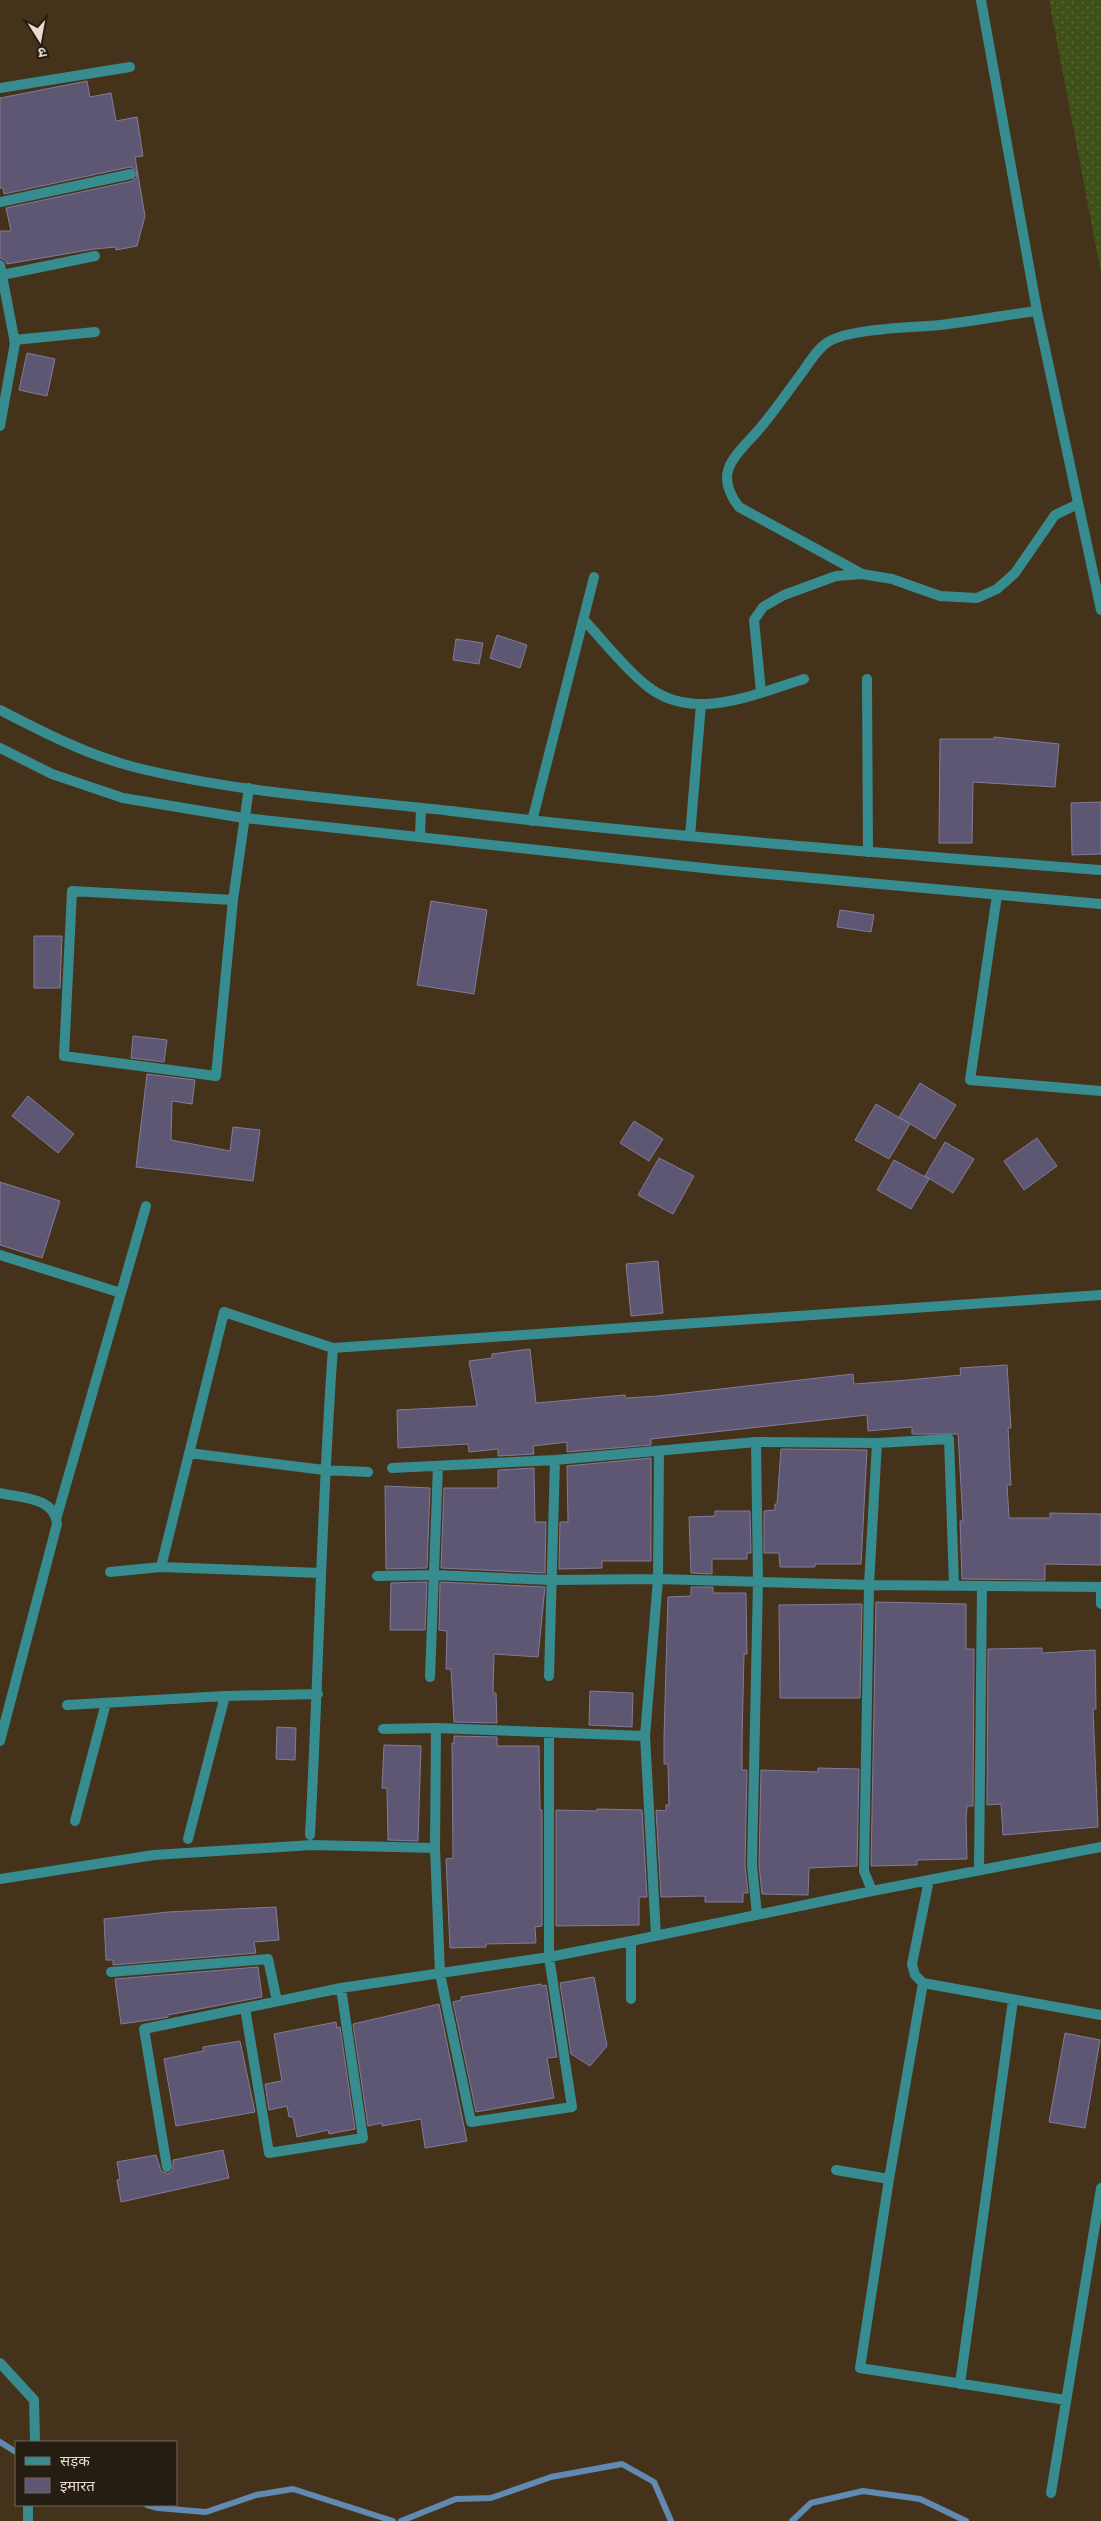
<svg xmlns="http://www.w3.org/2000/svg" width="1101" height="2521" font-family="'Archivo Narrow','Noto Sans Devanagari',sans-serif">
<defs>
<pattern id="grass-dots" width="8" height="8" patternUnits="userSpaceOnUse" patternTransform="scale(1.25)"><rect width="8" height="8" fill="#3f5018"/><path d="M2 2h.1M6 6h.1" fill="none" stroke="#5b6938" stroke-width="1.8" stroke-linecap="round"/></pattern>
</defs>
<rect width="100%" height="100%" fill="#45321b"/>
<path fill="url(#grass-dots)" d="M1049 0H1101V273Z"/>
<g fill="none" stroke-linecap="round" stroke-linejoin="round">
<path stroke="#618ab2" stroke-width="6" d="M0 2442 16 2452
M147 2505 158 2508 206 2512 256 2495 293 2489 393 2521
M401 2521 456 2499 491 2498 551 2477 622 2464 654 2482 671 2521
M792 2521 811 2503 863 2491 920 2499 966 2521"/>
</g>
<path fill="#5e5773" stroke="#837b99" d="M87 81 90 97 111 93 116 121 137 117 143 156 135 157 145 216 137 246 116 250V247L94 249 7 264 5 260 0 258V231H11L6 208 132 181 137 177 136 170 130 167 4 194 3 188H0V98Z
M27 353 55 359 47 396 19 390Z
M497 635 527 645 520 668 490 658Z
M456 639 483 643 479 664 453 660Z
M994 737 1059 744 1055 787 973 782 972 843H939L940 739H994Z
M1101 802V854L1072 855 1071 803Z
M431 901 487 910 474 994 417 985Z
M840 910 874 915 871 932 837 927Z
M34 936H62L60 988H34Z
M133 1036 167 1040 164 1062 131 1058Z
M147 1074 195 1080 192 1104 172 1101 171 1140 230 1151 233 1127 260 1130 253 1181 136 1167Z
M920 1083 956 1105 935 1139 899 1117Z
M28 1096 74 1134 58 1153 12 1116Z
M876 1104 910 1124 889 1159 855 1140Z
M634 1121 663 1139 649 1161 620 1143Z
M1037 1138 1057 1166 1024 1190 1004 1161Z
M945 1142 974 1159 953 1193 925 1176Z
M659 1158 694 1176 673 1214 638 1195Z
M894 1160 929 1179 911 1209 877 1190Z
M0 1182 60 1201 42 1258 0 1245Z
M658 1261 663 1313 631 1316 626 1264Z
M530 1349 536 1403 625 1395 626 1398 658 1396 853 1374 854 1384 908 1380 961 1375 960 1368 1007 1365 1011 1428H1008L1011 1485H1007L1009 1518H1050V1513L1101 1514V1565L1045 1564V1580L962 1579 960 1521H963L958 1434H912V1427L868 1431 867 1415 651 1439V1445L567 1452V1442L533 1446 534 1454 498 1456V1449L469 1452 468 1444 398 1448 397 1410 477 1406 469 1361 492 1358V1354Z
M781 1449 867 1450 861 1564H815V1567H780L779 1553H764V1511L775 1510V1504H777Z
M651 1458V1561H602V1568L559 1569 560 1522H568L567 1466Z
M534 1468 535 1522H546L545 1573 441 1568 444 1488H498V1470Z
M385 1486 430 1488 427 1568 386 1569Z
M715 1511H750L751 1553H747V1559H712V1574L691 1573 689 1517 715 1516Z
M427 1582 425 1630H390L391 1583Z
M440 1582 545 1587 538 1657 494 1654 493 1693H496L497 1723 454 1722 451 1669H446L447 1631 439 1630Z
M691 1587H713V1593H746L747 1654H744L742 1740V1770H747L745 1865 748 1893H743V1902H705V1896L661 1897 656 1810 666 1811V1805H669L668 1764H664V1738L668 1597 691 1596Z
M876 1602 966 1604V1649H974L973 1806H967L966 1820 967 1859 917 1860V1865L871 1866Z
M862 1604 860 1698H780L779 1605Z
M1042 1648V1653L1095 1650 1096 1709H1093L1098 1827 1003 1835 1001 1804 987 1805 988 1649Z
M590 1691 633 1693 632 1727 589 1725Z
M277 1727 296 1728 295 1760 276 1759Z
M454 1736 497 1737V1746H539L540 1810H542V1926L535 1927 536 1943 486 1944V1947L450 1948 446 1859 453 1858 452 1743H454Z
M384 1745 421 1746 418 1841 388 1840 387 1788H382Z
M818 1768 859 1769 857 1866 809 1868 808 1895 762 1894 759 1865 761 1770 818 1772Z
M597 1809 642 1810 647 1897H639V1925L556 1926V1810L597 1811Z
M276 1907 279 1940 254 1942 256 1953 113 1965V1960H106L104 1919 168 1912Z
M258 1967 262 1997 168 2015V2017L163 2018 121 2024 115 1979Z
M594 1977 607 2046 590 2066 571 2054 560 1983Z
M541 1984 542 1986 546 1985 557 2057 547 2058 554 2098 476 2112 453 2002 461 2000V1997Z
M439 2004 467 2141 425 2148 421 2119 382 2126V2123L368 2126 353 2024Z
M336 2022 337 2028 340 2027 355 2129 329 2134 328 2130 297 2137 293 2117H289L287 2106 269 2110 265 2084 282 2081 274 2034Z
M1065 2033 1100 2040 1085 2128 1049 2122Z
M240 2041 255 2112 176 2126 164 2059 203 2051V2047Z
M223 2150 229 2178 121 2202 117 2180 120 2179 117 2162 156 2155 161 2171 168 2174 173 2170V2160Z"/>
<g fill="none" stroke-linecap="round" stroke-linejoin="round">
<path stroke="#378c90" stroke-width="10" d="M862 574 739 507C714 474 732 459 755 434 772 415 786 394 801 374 809 363 817 349 828 342 851 328 912 328 940 325 973 321 1005 315 1037 311"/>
<path stroke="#378c90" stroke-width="10" d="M0 88 130 67
M0 202 131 174
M0 265 15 343 0 426
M2 275 95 256
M14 340 95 332
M583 619C604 641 623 667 647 686 693 723 755 694 804 679
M867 679 868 852
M761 692 754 620 763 607 784 595 836 576 862 574 892 579 940 596 977 598 997 589 1015 573 1055 515 1078 504
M532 821 594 577
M690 836 701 704
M997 895 970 1080 1101 1091
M233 900 72 891 64 1056 216 1076 233 900 249 788
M0 1255 121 1293
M756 1442 758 1581 752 1865 757 1915
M189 1453 324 1470 368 1472
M392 1468 555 1460 756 1442 877 1443 949 1439 954 1585
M0 1493C21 1498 55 1497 57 1524L0 1741
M57 1516 146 1206
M161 1567 224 1312 333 1348 1101 1295
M110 1572 161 1567 321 1573
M377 1576 434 1575 552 1580 658 1579 869 1585 1101 1587
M1101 1587V1604
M549 1676 555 1460
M430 1677 438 1466
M67 1705 225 1696 318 1694
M436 1728 435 1848 440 1974 471 2122 572 2107 549 1957V1732
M383 1729 436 1728 645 1736
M75 1821 106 1703
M310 1835C319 1672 321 1510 333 1348
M188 1839 225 1696
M979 1869 982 1586
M0 1879 154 1855 312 1845 435 1848
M929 1880 912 1964 915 1975 923 1983 1101 2015
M872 1891 864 1871 869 1585 877 1443
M656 1936 645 1736 658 1579 659 1451
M631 1941 872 1891 1101 1847
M111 1972 268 1959 277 2001
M923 1983 889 2179 860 2368 1066 2400
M245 2008 269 2153 363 2138 341 1988
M167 2167 144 2029 341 1988 549 1957 631 1941V1999
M836 2170 889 2179
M0 2363 34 2400 35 2442
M960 2384 1013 2000
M1051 2493 1101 2188
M28 2505V2521"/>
<path stroke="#378c90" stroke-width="10" d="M981 0 1037 311 1101 610
M0 710C43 732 87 755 134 767 237 793 346 799 451 811 667 837 884 853 1101 870
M0 748 52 774 123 798 244 818 722 870 1101 904
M420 837 421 808"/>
</g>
<rect x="15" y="2441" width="162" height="65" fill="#251c12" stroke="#73685d"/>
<rect x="25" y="2457" width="25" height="8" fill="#378c90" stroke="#73685d"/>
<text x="60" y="2466" font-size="15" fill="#e7dbcd">सड़क</text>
<rect x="25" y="2478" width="25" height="15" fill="#5e5773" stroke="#73685d"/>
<text x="60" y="2491" font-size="15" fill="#e7dbcd">इमारत</text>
<g transform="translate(40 40) rotate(169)" stroke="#251c12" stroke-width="4" paint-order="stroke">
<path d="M0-4L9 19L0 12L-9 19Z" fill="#e7dbcd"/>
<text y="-8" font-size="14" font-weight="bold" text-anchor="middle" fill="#e7dbcd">उ</text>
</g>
</svg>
